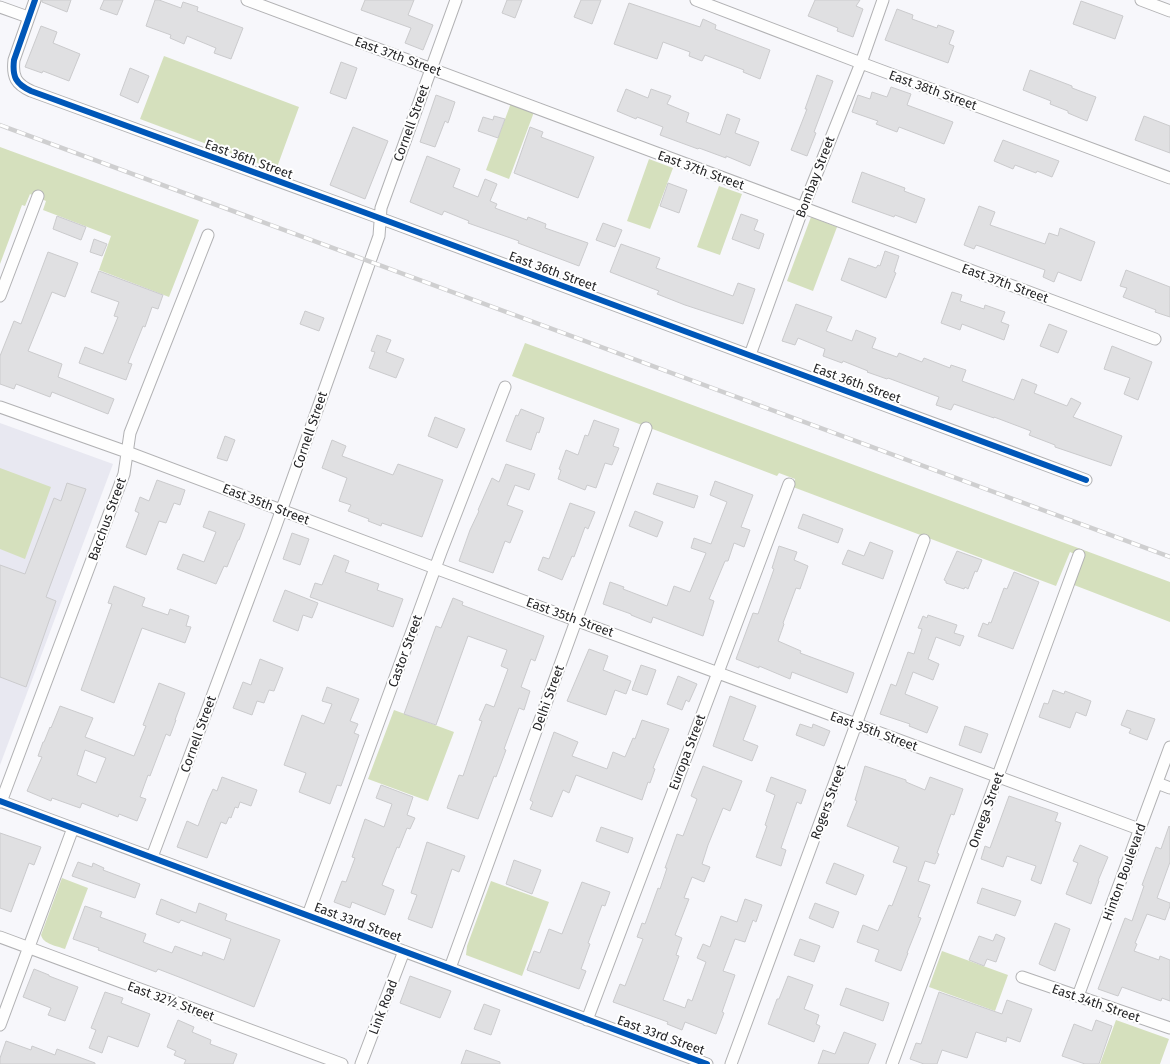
<svg xmlns="http://www.w3.org/2000/svg" width="1170" height="1064" font-family="'Fira Sans',sans-serif">
<rect width="100%" height="100%" fill="#f7f7fb"/>
<path fill="#e8e8f1" d="M0 423 113 464 0 765Z"/>
<path fill="#d5e0bd" d="M164 56 299 107 276 170 140 119Z
M511 103 534 112 509 179 486 170Z
M0 147 199 220 169 297 99 270 111 236 43 210 46 201 30 194 25 206 22 205 0 264Z
M649 159 673 168 650 229 627 221Z
M719 186 742 194 720 255 697 247Z
M811 217 837 227 813 291 787 281Z
M525 343 1170 582V622L1074 585 1084 558 1070 552 1056 586 793 487 795 479 779 473 777 476 512 376Z
M0 468 51 487 25 559 0 549Z
M394 710 454 732 428 801 368 779Z
M62 878 88 888 65 949C57 946 43 944 41 935Z
M491 881 549 902 522 976 466 955 467 946Z
M942 951 1008 975 995 1011 929 987Z
M1116 1020 1169 1039 1160 1064H1100Z"/>
<path fill="#e0e0e2" stroke="#cbcbcd" fill-rule="evenodd" d="M42 0H71L67 12 42 2Z
M104 0H123L117 15 100 9Z
M155 0H159L181 8 183 2 198 7 197 11 243 28 231 59 214 53 216 48 187 36 184 44 170 38 171 35 146 26Z
M365 0H414L408 15 433 25 423 50 405 43 411 28 361 10Z
M507 0H522L515 18 502 13Z
M581 0H601L592 24 574 17Z
M815 0H860L856 6 863 9 853 37 837 31 838 28 808 16Z
M1081 1 1123 16 1115 39 1073 24Z
M629 3 700 27 703 19 716 25 715 29 770 50 760 79 743 72 744 70 705 55 702 61 689 56 690 52 663 42 657 59 614 44Z
M897 9 913 15 912 19 937 28 938 25 954 31 949 44 954 46 948 63 885 40Z
M41 26 57 32 53 43 80 54 69 81 43 71 42 73 25 67Z
M341 62 357 68 346 99 330 93Z
M130 68 149 76 138 103 120 95Z
M1030 70 1072 86V88L1096 97 1087 121 1068 113V111L1050 104 1051 101 1023 90Z
M817 75 833 81 814 132 816 133 807 156 791 150 807 109H805Z
M891 87 911 94 907 105 953 122 944 144 899 127 897 132 876 124 878 121 852 112 858 95 870 99 872 92 887 97Z
M626 89 648 98 651 89 671 96 667 104 689 113 686 122 720 135 727 114 740 119 735 133 759 142 750 166 726 156V158L699 148 698 149 660 135 663 127 637 117 636 119 617 111Z
M436 95 455 102 448 123 445 121 435 147 420 142Z
M494 116 505 119 498 138 478 131 483 117 493 120Z
M1144 116 1170 126V153L1135 140Z
M353 127 388 141 365 199 330 185Z
M530 127 543 132 541 137 594 157 578 198 514 173Z
M1003 140 1059 161 1052 177 1037 171 1036 173 1015 165 1013 169 994 161Z
M427 156 460 169 453 187 478 197 485 179 497 184 490 201 497 204 495 208 527 220 528 217 546 224 545 228 588 243 579 266 518 243 519 241 468 223 469 221 444 211 442 215 410 202Z
M862 172 905 188 904 191 925 199 916 223 895 215 894 217 852 202Z
M668 183 687 190 679 213 660 206Z
M979 206 995 212 990 225 1045 244 1049 233 1058 236 1060 228 1095 242 1081 281 1058 272 1054 282 1043 277 1045 270 982 247 976 245 974 249 964 245Z
M741 214 758 220 754 230 764 234 759 249 732 239Z
M57 216 86 227 81 240 53 229Z
M603 223 622 230 615 247 596 240Z
M94 239 107 244 102 256 90 252Z
M621 244 660 258 656 268 733 296 738 283 755 289 743 324 685 305 657 294 659 291 610 272Z
M885 251 899 256 894 272 896 273 886 298 841 280 849 258 876 268 878 265 880 266Z
M48 252 78 263 65 297 52 292 28 351 62 364 58 377 114 399 108 414 52 392 50 397 16 384 14 389 0 384V356L14 321 21 324Z
M1126 270 1170 287V317L1155 312 1156 310 1123 297 1127 288 1120 286Z
M99 271 163 295 158 309 152 307 145 327 143 326 128 363 132 364 126 380 79 363 85 347 103 354 118 317 114 316 119 302 91 292Z
M952 292 962 295 960 301 984 309 985 305 1005 312 1001 322 1009 325 1004 340 962 324 960 330 941 323Z
M796 304 832 317 826 331 852 341 856 330 876 338 872 348 897 357 899 353 922 362 924 358 950 368 951 365 966 370 962 381 1014 400 1022 379 1037 385 1034 393 1067 406 1071 398 1081 403 1073 417 1122 436 1111 466 1055 447V445L1029 435 1031 431 994 417V418L954 404 951 410 936 405 939 397 888 378 887 379 867 372 868 371 843 361 842 363 823 356 825 349 798 338 795 345 782 341Z
M305 311 324 318 319 331 300 324Z
M1049 324 1067 331 1058 353 1040 346Z
M377 335 391 340 386 352 404 359 396 378 369 368 375 352 371 351Z
M1112 346 1152 362 1138 400 1124 394 1130 378 1104 369Z
M521 409 544 418 539 433 537 432 531 450 506 441 516 415 518 416Z
M435 417 465 429 457 448 428 436Z
M594 420 619 429 613 446 619 448 612 465 605 463 596 488 587 485 585 490 558 479 561 470 559 469 566 450 578 455 585 435 588 436Z
M225 436 235 440 227 461 217 458Z
M332 440 346 446 342 456 393 475 398 464 443 480 422 537 382 523 381 526 368 521 369 519 348 511 351 505 339 501 347 478 322 468Z
M506 464 535 474 529 490 515 485 507 505 523 511 510 543 505 541 493 573 459 561 470 530 479 511 478 510 492 478 499 482Z
M157 480 185 490 180 505 174 503 166 523 159 521 146 555 126 547 139 513 135 511 140 497 149 501Z
M715 481 753 495 741 527 750 530 744 547 734 543 728 561H725L709 599 714 601 703 636 653 617 651 623 631 615V614L603 604 610 582 624 587 623 589 667 606 674 586 690 592 706 553 691 548 694 538 711 544 727 502 710 495Z
M67 483 86 489 46 597 56 601 26 687 0 677V565L25 574 54 498 61 501Z
M657 483 698 496 694 508 653 494Z
M570 503 595 512 588 529 585 527 574 557 572 556 562 580 538 570 543 557 549 559Z
M209 511 245 524 239 540H238L227 567 224 566 216 584 177 569 183 554 204 562 216 532 203 527Z
M635 511 663 522 657 537 629 526Z
M803 514 843 529 838 543 798 528Z
M292 533 309 539 300 565 283 559Z
M870 542 893 551 883 579 842 564 848 550 864 556Z
M779 546 797 552 794 560 808 566 800 589 796 588 783 623 784 624 778 641 801 651 800 653 854 673 847 693 792 672 790 679 759 666V668L736 659 753 613 758 614 774 569 772 568Z
M957 551 982 560 977 572 975 571 968 589 965 587 964 589 946 583V581L944 580Z
M334 555 349 561 345 572 379 584 377 590 403 599 393 627 310 597 315 583 322 585Z
M1014 572 1039 582 1013 649 978 636 983 623 988 625 989 622 991 623 1004 588 1007 589Z
M114 586 145 598 142 606 168 615 170 609 189 616 186 626 191 627 185 643 142 628 114 703 81 690 112 604 108 603Z
M285 590 318 603 312 618 303 615 298 631 273 621Z
M453 598 463 602 462 605 544 636 535 661 531 659 521 687 530 691 524 710 519 708 504 749 506 750 496 777 494 776 478 819 447 808 459 775 463 776 482 721 479 720 486 704 494 707 508 669 501 666 507 650 468 636 436 725 404 714 436 626 441 628Z
M928 615 957 625 954 633 964 636 960 646 936 637 928 659 939 664 933 680 913 672 905 694 938 707 927 733 909 726 910 724 880 714 891 684 896 686 908 652 914 654 922 629 918 628 923 616 927 618Z
M589 649 608 656 603 670 631 681 626 694 615 690 606 715 567 701Z
M260 659 283 668 274 691 269 690 264 703 257 701 252 715 233 708 243 682 251 685Z
M641 665 656 670 647 695 632 690Z
M678 676 697 684 689 702 686 700 682 710 667 704Z
M159 683 185 693 175 720H176L170 736 166 734 150 776 148 775 140 797 146 799 137 821 119 814 118 817 82 803 80 808 52 798 51 801 27 791 42 757 38 756 43 742H44L50 727 51 728 60 706 93 718 85 737 134 756 146 726 143 725ZM85 750 106 758 96 783 77 775Z
M327 687 359 699 350 721 358 724 354 733 359 735 341 786 337 785 330 804 299 792 306 773 284 765 302 715 324 724 332 704 322 701Z
M1053 690 1064 694 1065 691 1091 701 1086 716 1076 712 1070 728 1039 717 1044 703 1048 704Z
M730 696 756 706 743 740 758 746 752 761 713 746Z
M1127 710 1155 719 1147 740 1129 733 1131 729 1121 725Z
M642 720 669 729 653 768 655 769 650 783 648 782 642 800 576 775 569 793 563 790 552 817 530 809 533 802 530 800 554 732 578 742 572 756 607 769 613 752 625 757 633 738 635 739Z
M800 724 812 728 813 724 830 731 824 746 796 735Z
M965 726 988 734 981 753 959 745Z
M703 766 742 781 730 811 723 808 708 845 702 864 710 867 704 882 692 877 684 898 689 899 675 935 682 938 676 955 679 956 663 1000 685 1008 688 999 692 1001 706 962 697 958 703 944 710 947 721 916 737 922 745 899 762 905 756 922 753 920 745 942 735 939 723 971 735 975 722 1012 724 1013 716 1034 685 1022 682 1030 667 1024 668 1022 613 1002 620 984 625 986 643 939 637 937 642 923 645 924 658 888 660 889 667 868H665L677 834 683 836 697 799 691 796Z
M865 766 906 780V782L925 790 930 777 963 789 954 815 951 814 937 853 939 854 935 864 925 861 918 881 930 885 918 917 921 918 907 953H908L901 971 875 961 879 950 857 942 863 925 878 931 889 905 892 906 907 867 893 862 899 847 847 826 857 801 855 800Z
M222 777 257 790 251 806 240 802 238 808 235 807 231 818 229 817 226 824 221 822 207 858 177 847 187 821 198 826 208 800 213 789 217 791Z
M771 777 806 790 801 804 797 802 781 848 786 850 781 866 756 857 767 826 765 825 775 795 766 791Z
M381 785 413 797 407 815 415 818 410 829 407 828 399 848 397 847 382 885 394 890 385 915 352 902 350 908 334 902 342 881 346 882 355 858 352 857 365 819 384 827 392 804 376 798Z
M1009 796 1058 813 1055 821 1061 823 1041 884 1031 880 1036 866 1007 856 1003 867 981 859 985 846 990 848Z
M1169 826 1170 827V862L1157 898 1170 903V906L1165 920 1147 914 1135 943 1137 944 1134 951 1159 960 1160 956 1170 960V1001L1162 998 1161 1001 1122 987 1118 996 1098 989 1125 918 1132 921 1144 886 1142 885 1156 847 1161 849Z
M601 827 633 838 628 853 596 841Z
M0 833 41 847 34 865 29 863 11 912 0 908Z
M427 842 465 856 459 872 452 869 432 928 408 919 417 895 411 893Z
M1080 845 1108 857 1098 881H1099L1091 904 1066 894 1078 863 1073 861Z
M514 860 541 870 532 894 506 884Z
M78 862 92 867 93 863 104 868 103 870 140 884 135 898 72 876Z
M834 863 864 875 856 895 826 883Z
M582 882 610 892 605 906 602 905 588 943 590 944 581 969 586 971 579 989 527 970 534 951 540 953 549 929 562 934Z
M982 888 1021 901 1015 916 977 903Z
M161 899 196 913 199 903 227 914 225 920 280 940 254 1007 184 979 158 969 156 972 98 950 99 948 73 939 85 906 102 912 100 917 146 934 143 942 172 953 175 946 202 956 203 952 224 960 231 939 181 920 179 923 156 914Z
M815 903 839 912 833 928 809 918Z
M1055 923 1070 929 1055 971 1039 964Z
M996 934 1005 938 996 962 987 959 984 966 969 960 979 936 993 941Z
M800 939 820 946 814 962 794 955Z
M34 969 49 975V976L78 987 65 1021 48 1015 51 1008 23 997Z
M410 976 451 991 440 1018 400 1003Z
M788 976 813 985 804 1009 819 1015 816 1024 820 1026 814 1042 768 1024 777 999H779Z
M846 988 889 1003 883 1021 840 1005Z
M105 992 123 998 121 1003 150 1014 138 1047 108 1036 102 1053 89 1048 96 1030 91 1028Z
M939 992 1002 1014 1007 1000 1032 1009 1020 1042 1007 1037 1006 1042 976 1032 967 1058 942 1050 937 1064H924L910 1059 916 1043 921 1044Z
M484 1004 500 1010 491 1035 474 1029Z
M178 1020 194 1027 192 1032 211 1040 210 1044 237 1054 233 1064H184L186 1060 174 1055 176 1051 167 1047Z
M1096 1020 1112 1026 1099 1064H1085L1062 1056 1074 1024 1092 1031Z
M844 1032 876 1044 868 1064H818L823 1050 835 1054Z
M6 1041 31 1050 32 1046 55 1055 57 1049 95 1063V1064H0V1058Z
M466 1050 500 1062V1064H461Z"/>
<g fill="none" stroke-linecap="round" stroke-linejoin="round">
<defs>
<path id="minor" d="M35 0 14 60C12 77 16 84 31 91L366 213 1086 480
M247 0 1155 339
M696 0 861 63 1170 178
M1141 0 1170 11
M0 7 28 17
M0 296 38 196
M750 355 803 208 861 63 883 0
M0 407 127 452 435 568 1139 829
M1157 783 1170 788
M0 801 707 1064
M1 802 124 474 130 433 208 235
M152 857 274 531 356 301 379 236 381 208 456 0
M308 915 441 552 505 387
M0 937 342 1064
M450 968 646 428
M1022 977 1170 1028
M1078 996 1170 747
M587 1020 789 484
M0 1025 73 828
M361 1064 404 951
M731 1064 924 540
M892 1064 1079 555"/>
</defs>
<use href="#minor" stroke="#b2b2b4" stroke-width="13"/>
<use href="#minor" stroke="#fefefe" stroke-width="11"/>
<defs>
<path id="rail" d="M0 125 1170 557"/>
</defs>
<use href="#rail" stroke="#cfcfd0" stroke-width="4.5"/>
<use href="#rail" stroke="#fff" stroke-width="3" stroke-dasharray="9" stroke-linecap="butt"/>
<defs>
<path id="cycleway" d="M35 0 14 60C12 77 16 84 31 91L366 213 1086 480
M0 801 707 1064"/>
</defs>
<use href="#cycleway" stroke="#fff" stroke-width="8"/>
<use href="#cycleway" stroke="#0057b8" stroke-width="6"/>
</g>
<g text-anchor="middle" dominant-baseline="central" stroke-width="4" stroke-linejoin="round" paint-order="stroke">
<g font-size="13" fill="#252527" stroke="#fff">
<text transform="translate(398 56) rotate(20)">East 37th Street</text>
<text transform="translate(933 90) rotate(20)">East 38th Street</text>
<text transform="translate(411 123) rotate(-70)">Cornell Street</text>
<text transform="translate(249 159) rotate(20)">East 36th Street</text>
<text transform="translate(701 170) rotate(20)">East 37th Street</text>
<text transform="translate(815 177) rotate(-69)">Bombay Street</text>
<text transform="translate(553 271) rotate(20)">East 36th Street</text>
<text transform="translate(1005 283) rotate(20)">East 37th Street</text>
<text transform="translate(857 383) rotate(20)">East 36th Street</text>
<text transform="translate(310 430) rotate(-71)">Cornell Street</text>
<text transform="translate(266 504) rotate(21)">East 35th Street</text>
<text transform="translate(107 519) rotate(-70)">Bacchus Street</text>
<text transform="translate(570 617) rotate(20)">East 35th Street</text>
<text transform="translate(405 651) rotate(-70)">Castor Street</text>
<text transform="translate(548 698) rotate(-70)">Delhi Street</text>
<text transform="translate(874 731) rotate(20)">East 35th Street</text>
<text transform="translate(198 734) rotate(-70)">Cornell Street</text>
<text transform="translate(687 752) rotate(-69)">Europa Street</text>
<text transform="translate(828 802) rotate(-70)">Rogers Street</text>
<text transform="translate(986 810) rotate(-70)">Omega Street</text>
<text transform="translate(1124 872) rotate(-70)">Hinton Boulevard</text>
<text transform="translate(358 922) rotate(20)">East 33rd Street</text>
<text transform="translate(171 1001) rotate(20)">East 32½ Street</text>
<text transform="translate(1096 1003) rotate(19)">East 34th Street</text>
<text transform="translate(383 1007) rotate(-69)">Link Road</text>
<text transform="translate(661 1035) rotate(20)">East 33rd Street</text>
</g>
</g>
</svg>
